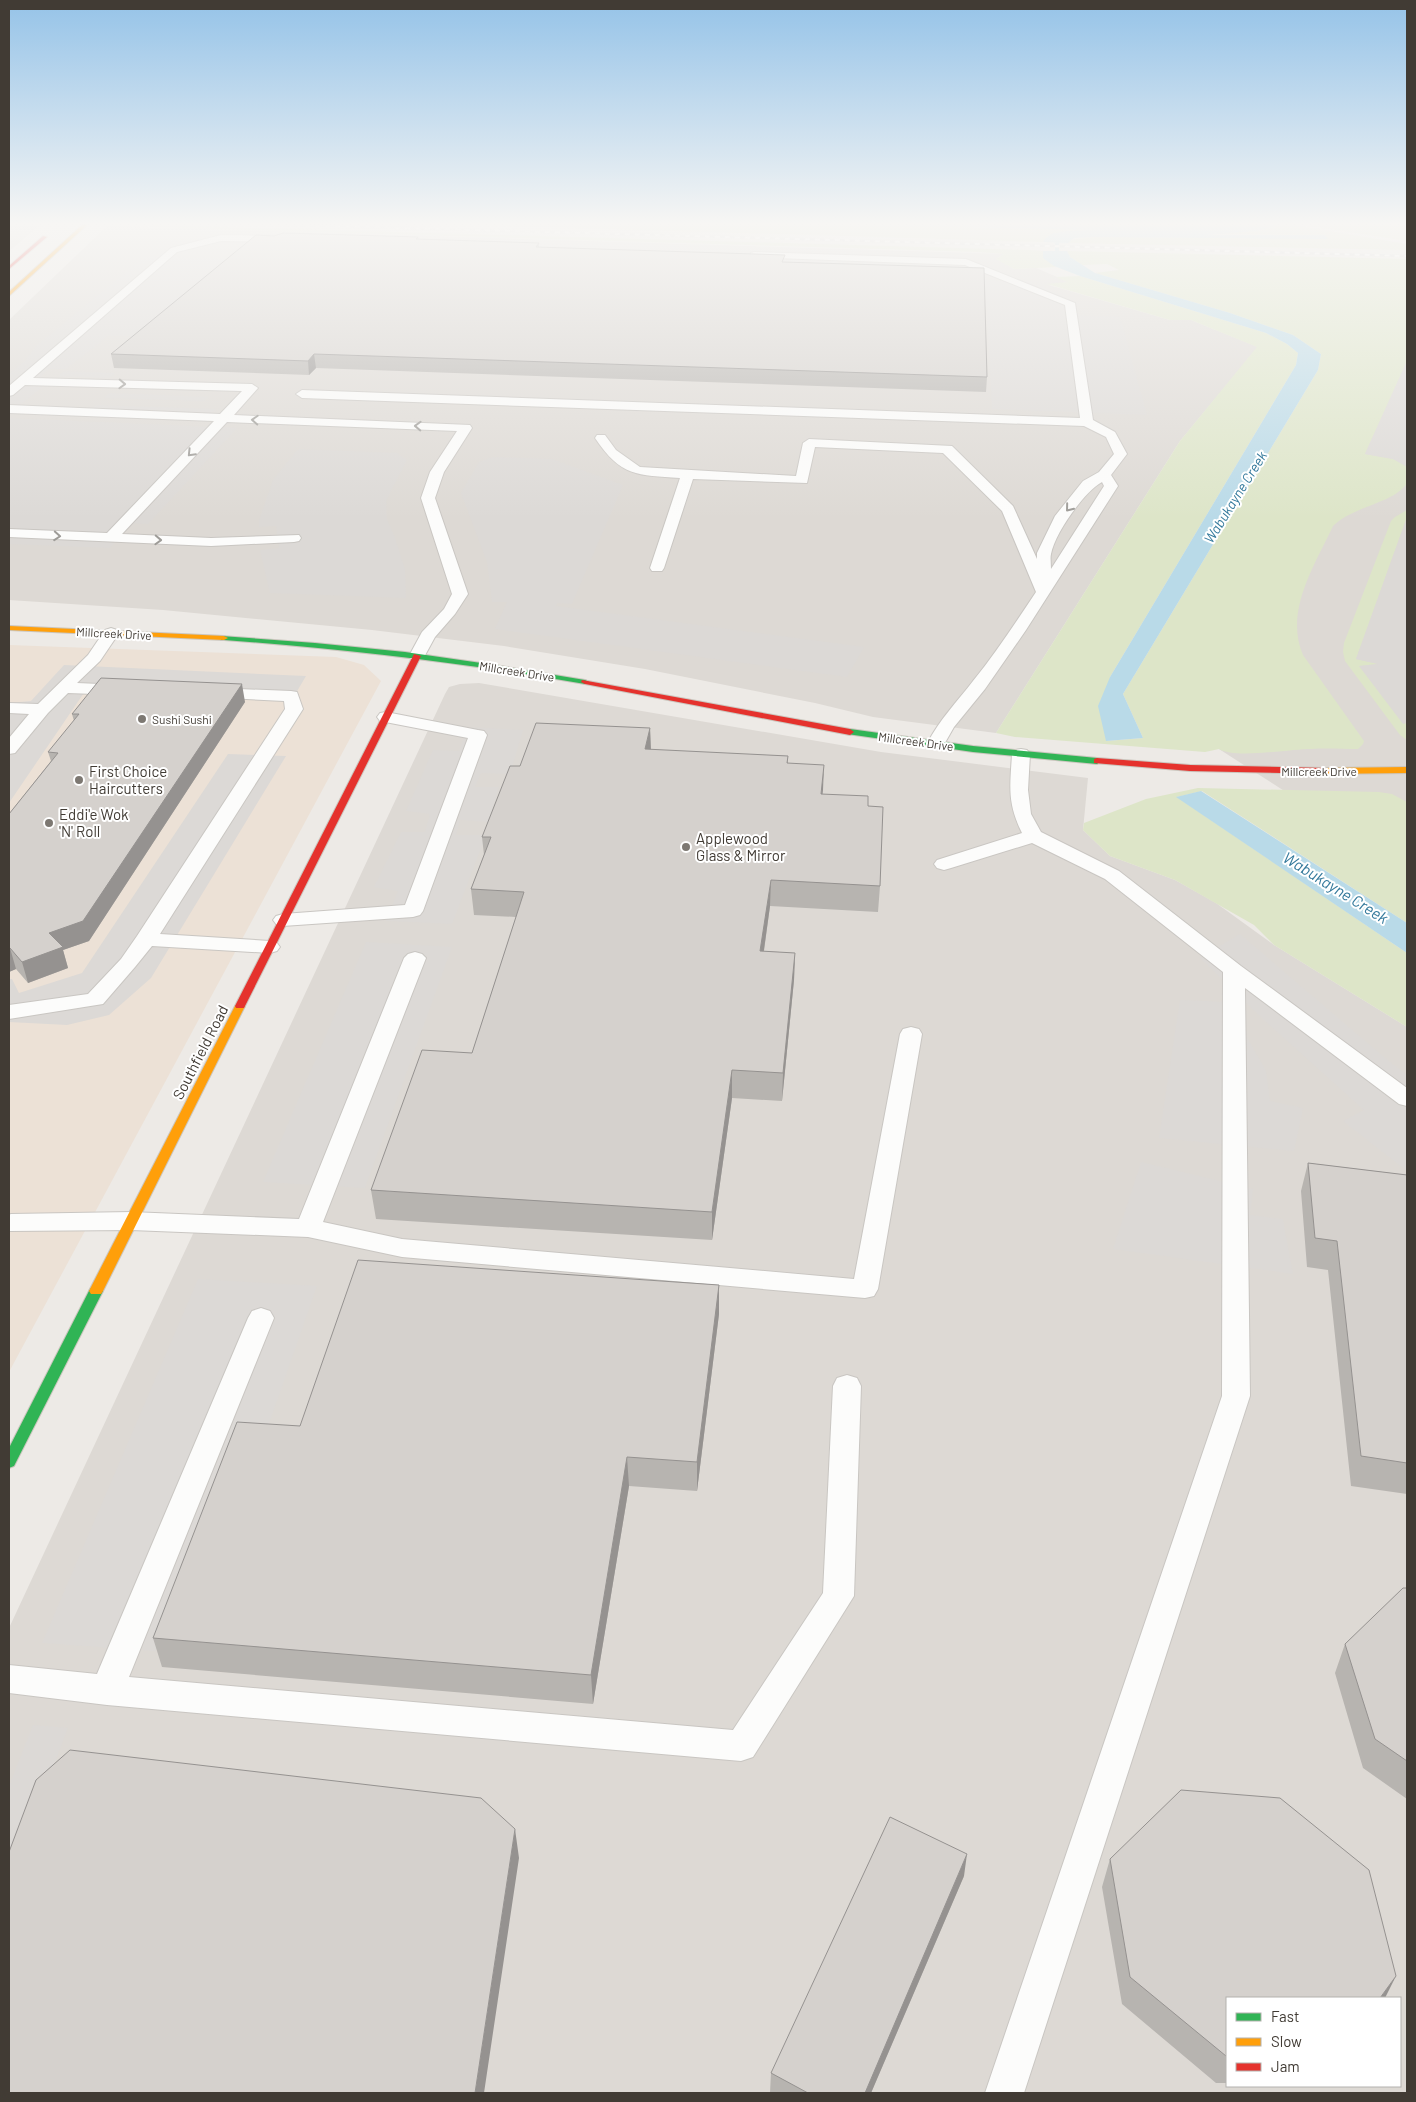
<svg xmlns="http://www.w3.org/2000/svg" width="1416" height="2102" font-family="Barlow,sans-serif">
<rect width="100%" height="100%" fill="#edeae6"/>
<path fill="#ece1d6" d="M9 645 336 657 364 665 381 681 9 1372Z"/>
<path fill="#ddd9d4" fill-rule="evenodd" d="M9 225H41L9 251Z
M107 226 1004 254 997 258 1014 269 1036 268 1069 282 1049 285 1170 320H1191L1258 347 1180 441 996 733 873 717 815 703 645 669 504 646 372 630 163 610 9 600V320Z
M1407 307V870L1219 749Z
M479 683 881 752 1088 778 1083 830 1110 856 1175 880 1216 903 1274 945 1407 1027V2093H9V1628L445 694 449 687 460 684ZM1227 1998H1400V2086H1227Z"/>
<path fill="#dde5c8" d="M153 225 1030 250 1043 251 1044 258 1056 267 1014 269 996 259 1003 254 980 252 150 227Z
M473 225H867L1097 230 1050 236 1043 242Z
M1284 225H1294L1407 244V250L1068 243 1069 240 1094 237 1327 238 1325 235 1206 234 1256 231Z
M1304 225H1407V241Z
M1067 251 1407 259V361L1365 454 1393 459 1406 465 1407 483C1395 503 1353 506 1333 526 1315 565 1284 611 1303 655L1364 741 1363 744 1358 749C1343 749 1327 748 1311 749 1290 749 1235 759 1219 749L1205 752 1015 737 996 733 1180 441 1257 347 1191 320H1170L1047 284 1067 282 1056 277 1080 276 1266 333 1287 344 1298 353 1296 365 1110 677 1106 741 1143 738 1123 694 1318 370 1321 354 1293 335 1230 313 1095 273 1119 270 1107 264 1082 265 1070 257Z
M1407 510V517L1356 659 1378 664 1360 666 1403 723H1407V740L1400 735 1345 661 1343 652 1344 643 1391 521 1395 517Z
M1198 788 1379 792 1392 794 1407 802V923L1202 791 1177 797 1407 953V1027L1274 945 1254 925 1175 880 1110 856 1083 830 1084 823 1146 799Z"/>
<path fill="#dcd9d6" d="M449 238 959 253 971 257 974 278 439 252Z
M145 257 242 259 152 336H108L66 369H49L30 386 43 387 9 413V374L25 361 37 345Z
M985 280 1031 282 1073 301 1074 315 1120 317 1147 415 992 409Z
M1407 361V467L1393 459 1365 454Z
M64 371 115 373 109 378 58 376Z
M109 393 208 397 204 401 104 398Z
M96 405 216 409 211 414 90 410Z
M9 418 237 428 148 524 130 523 110 548 9 544Z
M298 449 397 453 407 460 386 501 387 519 395 538 405 570 406 598 270 593 260 550 279 548 276 526 259 527V521L273 480Z
M493 457 552 459 623 485 572 604 557 603 556 606 864 647 847 677 495 629 507 602H492L487 562 461 493 479 462Z
M1407 517V723L1403 724 1359 666 1378 664 1356 659Z
M64 665 306 676 296 693 90 684 9 803V703L31 701Z
M467 727 523 730 510 774 481 773 475 787H499L489 822 460 820 456 835H486L452 924 386 921 398 891 374 887 401 832H425L430 814 406 811 433 750 459 751Z
M228 754 286 756 151 978 109 1015 67 1025 9 1022V979H12L19 993 82 973Z
M1240 934 1385 1058 1407 1075V1171L1343 1121 1364 1110 1265 1021 1200 958Z
M366 942 452 947 365 1188 263 1182Z
M1180 1000 1227 1002 1266 1071 1270 1101 1303 1108 1294 1151 1159 1138Z
M1141 1162 1253 1189 1250 1215 1283 1219 1293 1274 1113 1249Z
M198 1279 317 1286 264 1438 235 1436 155 1651 42 1643Z
M33 1725 68 1728 9 1883V1786Z"/>
<path fill="#b9dae8" d="M867 225H1274L1279 226 1256 231 1206 235H1325L1328 239 1094 237 1074 238 1068 243 1043 242C1051 227 1079 232 1093 230Z
M1043 251H1067L1070 257 1095 273 1230 313 1293 335 1321 354 1318 370 1123 694 1143 738 1106 741 1098 706 1110 677 1296 365 1298 353 1287 344 1266 333 1080 276 1054 266 1043 258Z
M1201 791 1407 923V953L1176 797Z"/>
<g fill="none" stroke-linecap="round" stroke-linejoin="round">
<path fill="#b9dae8" fill-rule="evenodd" d="M1070 235V237L1065 238 1059 243V252L1070 259 1068 261 1055 254V243L1061 236Z"/>
<defs>
<path id="lane" d="M221 235 282 236 287 239 282 242 221 241 177 252 33 378 252 384 258 388 234 415 470 425 472 428 444 472 435 498 468 594 455 614 435 637 423 659H411L409 656 422 632 444 609 452 594 421 498 430 472 457 431 227 422 122 534 211 538 299 535 301 538 299 541 294 542 211 546 9 537V529L107 533 214 421 9 413V405L220 414 242 391 25 385 13 395 9 396V386L171 248Z
M754 252 966 259 1075 303 1093 420 1115 432 1127 454 1111 475 1118 486 1026 630 985 689 954 727 942 748 936 749 930 748 927 744C939 720 957 702 973 681 996 653 1016 622 1036 592L1002 511 943 453 815 447 807 483 693 479 664 568 662 571H652L650 568 680 478C637 475 621 477 595 438L597 435H605L616 450 640 467 796 476 803 443 809 439 952 446 1013 506 1037 559V553L1055 516 1083 481 1099 472 1114 454 1106 437 1084 426 302 398 296 394 302 390 1080 418 1065 305 965 265 751 257V253ZM1102 482 1104 486 1051 569C1051 564 1050 558 1051 554 1055 533 1084 492 1102 482Z
M111 628 117 630 119 633 100 661 77 683 122 685 128 686 130 690 128 694 122 695 68 693 48 713 15 753 9 754V738L29 714 9 713V703L38 704 88 655 105 630Z
M214 688 291 691 297 692 303 709 160 934 270 941 277 943 280 947 277 951 270 953 152 946 135 967 103 1004 9 1019V1005L88 994 121 959 137 936 285 709 284 701 208 697 206 693 208 689Z
M386 712 478 730 484 731 487 735 423 911 420 915 413 917 283 926 276 924 273 920 276 916 283 914 405 905 468 738 380 721 377 717 380 713Z
M1021 749 1027 750 1030 754 1028 790 1031 814 1041 832 1119 871 1241 966 1407 1088V1106L1399 1104 1245 988 1250 1396 1024 2093H985L1222 1396 1223 972 1105 879 1032 843 951 868 944 870 937 868 934 864 937 860 1022 833C1007 803 1010 787 1012 754L1015 750Z
M415 952 422 954 426 958 323 1222 402 1239 854 1279 900 1034 903 1029 911 1027 919 1029 922 1034 878 1289 874 1296 865 1298 402 1257 308 1237 131 1230 9 1231V1215L11 1214 131 1212 299 1219 404 958 408 954Z
M261 1308 270 1311 274 1318 129 1677 733 1730 823 1593 833 1386 837 1378 847 1375 857 1378 861 1386 854 1596 753 1757 741 1761 107 1705 9 1693V1665L97 1674 248 1318 252 1311Z"/>
<path id="fast" d="M221 636 315 643 405 652 495 665 585 680 589 682 585 684C465 663 345 649 224 640H221Z
M850 729 973 746 1097 758 1101 761 1097 764 973 752 847 734 846 732Z
M96 1286 101 1288 103 1291 14 1466 9 1468V1448L89 1291 91 1288Z"/>
<path id="slow" d="M82 225H87L9 296V292Z
M9 626 224 636 228 638 224 640 9 630Z
M1407 767V773L1325 774 1320 771 1325 768Z
M240 1003 245 1006 103 1291 101 1294H91L89 1291 235 1006Z"/>
<path id="jam" d="M43 236 47 237 9 269V266Z
M414 654 421 656 245 1006 244 1008H236L235 1006Z
M582 680 850 729 854 732 850 735 585 684 581 682Z
M1097 758 1190 765 1325 768 1330 771 1325 774 1190 771 1094 763V759Z"/>
</defs>
<use href="#lane" stroke="#c9c6c2" stroke-width="2"/>
<use href="#fast" stroke="#cbc6be" stroke-width="2"/>
<use href="#slow" stroke="#cbc6be" stroke-width="2"/>
<use href="#jam" stroke="#cbc6be" stroke-width="2"/>
<use href="#lane" fill="#fcfcfb" fill-rule="evenodd"/>
<use href="#fast" fill="#30b455" fill-rule="evenodd"/>
<use href="#slow" fill="#ff9f0a" fill-rule="evenodd"/>
<use href="#jam" fill="#e5322d" fill-rule="evenodd"/>
<defs>
<path id="rail" d="M295 225 1407 256"/>
</defs>
<use href="#rail" stroke="#d8d7d7" stroke-width="2.5"/>
<use href="#rail" stroke="#fff" stroke-width="2" stroke-dasharray="5" stroke-linecap="butt"/>
</g>
<path fill="#b7b4b0" d="M418 237 419 240 539 243V247L784 262 987 377 986 392 316 368 309 375 114 368 111 354Z
M245 702 89 941 63 950 68 968 28 983 16 969 9 972V814L51 761 48 752 74 721 72 714Z
M650 728 651 750 788 756V763L822 794 868 806 880 886 878 912 770 906 764 951 795 953 794 980 782 1101 732 1098 712 1240 376 1219 371 1190 472 1053 516 917 474 915 471 889 484 855 482 837 520 766Z
M1308 1163 1407 1175V1494L1351 1486 1328 1270 1307 1267 1301 1191Z
M719 1285V1314L697 1491 629 1486 593 1704 162 1667 153 1638 300 1426Z
M1407 1588V1799L1363 1768 1335 1673 1345 1644Z
M1110 1859 1227 1998V2083H1216L1122 2004 1102 1887Z
M964 1876 871 2093H770L771 2073Z"/>
<path fill="#959290" d="M314 354 316 368 309 375 308 361Z
M242 684 245 702 89 941 63 950 68 968 28 983 22 962 49 933Z
M650 728 651 753 645 749Z
M824 765 823 790 820 819 821 794Z
M771 880 770 906 760 978V951Z
M10 948 16 969 9 972V949Z
M795 953 794 980 782 1101 783 1073Z
M732 1070V1098L712 1240V1212Z
M719 1285V1314L697 1491V1462Z
M627 1457 629 1486 593 1704 591 1675Z
M515 1829 519 1858 484 2093H475Z
M967 1854 964 1876 871 2093H865Z
M1396 1976 1385 1998H1380Z"/>
<path fill="#d5d1cd" stroke="#959290" d="M283 233 418 237 416 239 539 243 536 247 785 255 782 262 984 268 987 377 314 354 308 361 111 354 256 235 274 236Z
M101 678 242 684 83 921 49 933 63 947 22 962 10 948 9 949V814L58 753 48 752 79 714H72Z
M536 723 650 728 645 749 788 756 787 763 824 765 821 794 868 796V806L883 807 880 886 771 880 760 951 795 953 783 1073 732 1070 712 1212 371 1190 422 1050 472 1053 524 892 471 889 491 837H482L510 766H520Z
M1308 1163 1407 1175V1463L1361 1456 1337 1241 1315 1238Z
M358 1260 719 1285 697 1462 627 1457 591 1675 153 1638 237 1422 300 1426Z
M1403 1588H1407V1761L1375 1739 1345 1644Z
M70 1750 481 1798 515 1829 475 2093H9V1852L36 1780Z
M1181 1790 1280 1798 1369 1870 1396 1976 1380 1998H1227V2056H1226L1130 1977 1110 1859Z
M890 1817 967 1854 865 2093H808L771 2073Z"/>
<defs><path id="oneway-chevron" d="M-2-3.5L2.5 0L-2 3.5" fill="none" stroke-width="1.6" stroke-linecap="round" stroke-linejoin="round" transform="scale(1.25)"/></defs>
<g stroke="#9e9c98">
<use href="#oneway-chevron" transform="translate(122 384) rotate(2)"/>
<use href="#oneway-chevron" transform="translate(255 420) rotate(-177)"/>
<use href="#oneway-chevron" transform="translate(418 426) rotate(-178)"/>
<use href="#oneway-chevron" transform="translate(191 453) rotate(134)"/>
<use href="#oneway-chevron" transform="translate(1069 508) rotate(129)"/>
<use href="#oneway-chevron" transform="translate(57 536) rotate(4)"/>
<use href="#oneway-chevron" transform="translate(158 540) rotate(2)"/>
</g>
<linearGradient id="sky" x2="0" y2="1"><stop stop-color="#95c3e8"/><stop offset="0.43" stop-color="#f7f6f4"/><stop offset="1" stop-color="#f7f6f4" stop-opacity="0"/></linearGradient>
<rect width="1416" height="519" fill="url(#sky)"/>
<g fill="#7d7872" stroke="#fff" stroke-width="2">
<circle cx="142" cy="719" r="5"/>
<circle cx="79" cy="780" r="5"/>
<circle cx="49" cy="823" r="5"/>
<circle cx="686" cy="847" r="5"/>
</g>
<g text-anchor="middle" dominant-baseline="central" stroke-width="4" stroke-linejoin="round" paint-order="stroke">
<g font-size="12" fill="#413b34" stroke="#fff">
<text transform="translate(114 633) rotate(3)">Millcreek Drive</text>
<text transform="translate(517 671) rotate(9)">Millcreek Drive</text>
<text transform="translate(916 741) rotate(8)">Millcreek Drive</text>
<text x="1319" y="771">Millcreek Drive</text>
</g>
<g font-size="12" fill="#413b34" stroke="#fff" text-anchor="start">
<text x="152" y="719">Sushi Sushi</text>
</g>
<g font-size="14" font-style="italic" fill="#357a9c" stroke="#fff">
<text transform="translate(1235 497) rotate(-58)">Wabukayne Creek</text>
</g>
<g font-size="15" fill="#413b34" stroke="#fff" text-anchor="start">
<text x="89" y="771">First Choice<tspan x="89" dy="17">Haircutters</tspan></text>
<text x="59" y="814">Eddi'e Wok<tspan x="59" dy="17">'N' Roll</tspan></text>
<text x="696" y="838">Applewood<tspan x="696" dy="17">Glass &amp; Mirror</tspan></text>
</g>
<g font-size="15" fill="#413b34" stroke="#fff">
<text transform="translate(200 1052) rotate(-63)">Southfield Road</text>
</g>
<g font-size="16" font-style="italic" fill="#357a9c" stroke="#fff">
<text transform="translate(1336 887) rotate(32)">Wabukayne Creek</text>
</g>
</g>
<rect width="1416" height="2102" fill="none" stroke="#413b34" stroke-width="20"/>
<rect x="1226" y="1997" width="175" height="90" fill="#ffffff" stroke="#b3b1ae"/>
<rect x="1236" y="2013" width="25" height="8" fill="#30b455" stroke="#b3b1ae"/>
<text x="1271" y="2022" font-size="15" fill="#413b34">Fast</text>
<rect x="1236" y="2038" width="25" height="8" fill="#ff9f0a" stroke="#b3b1ae"/>
<text x="1271" y="2047" font-size="15" fill="#413b34">Slow</text>
<rect x="1236" y="2063" width="25" height="8" fill="#e5322d" stroke="#b3b1ae"/>
<text x="1271" y="2072" font-size="15" fill="#413b34">Jam</text>
</svg>
